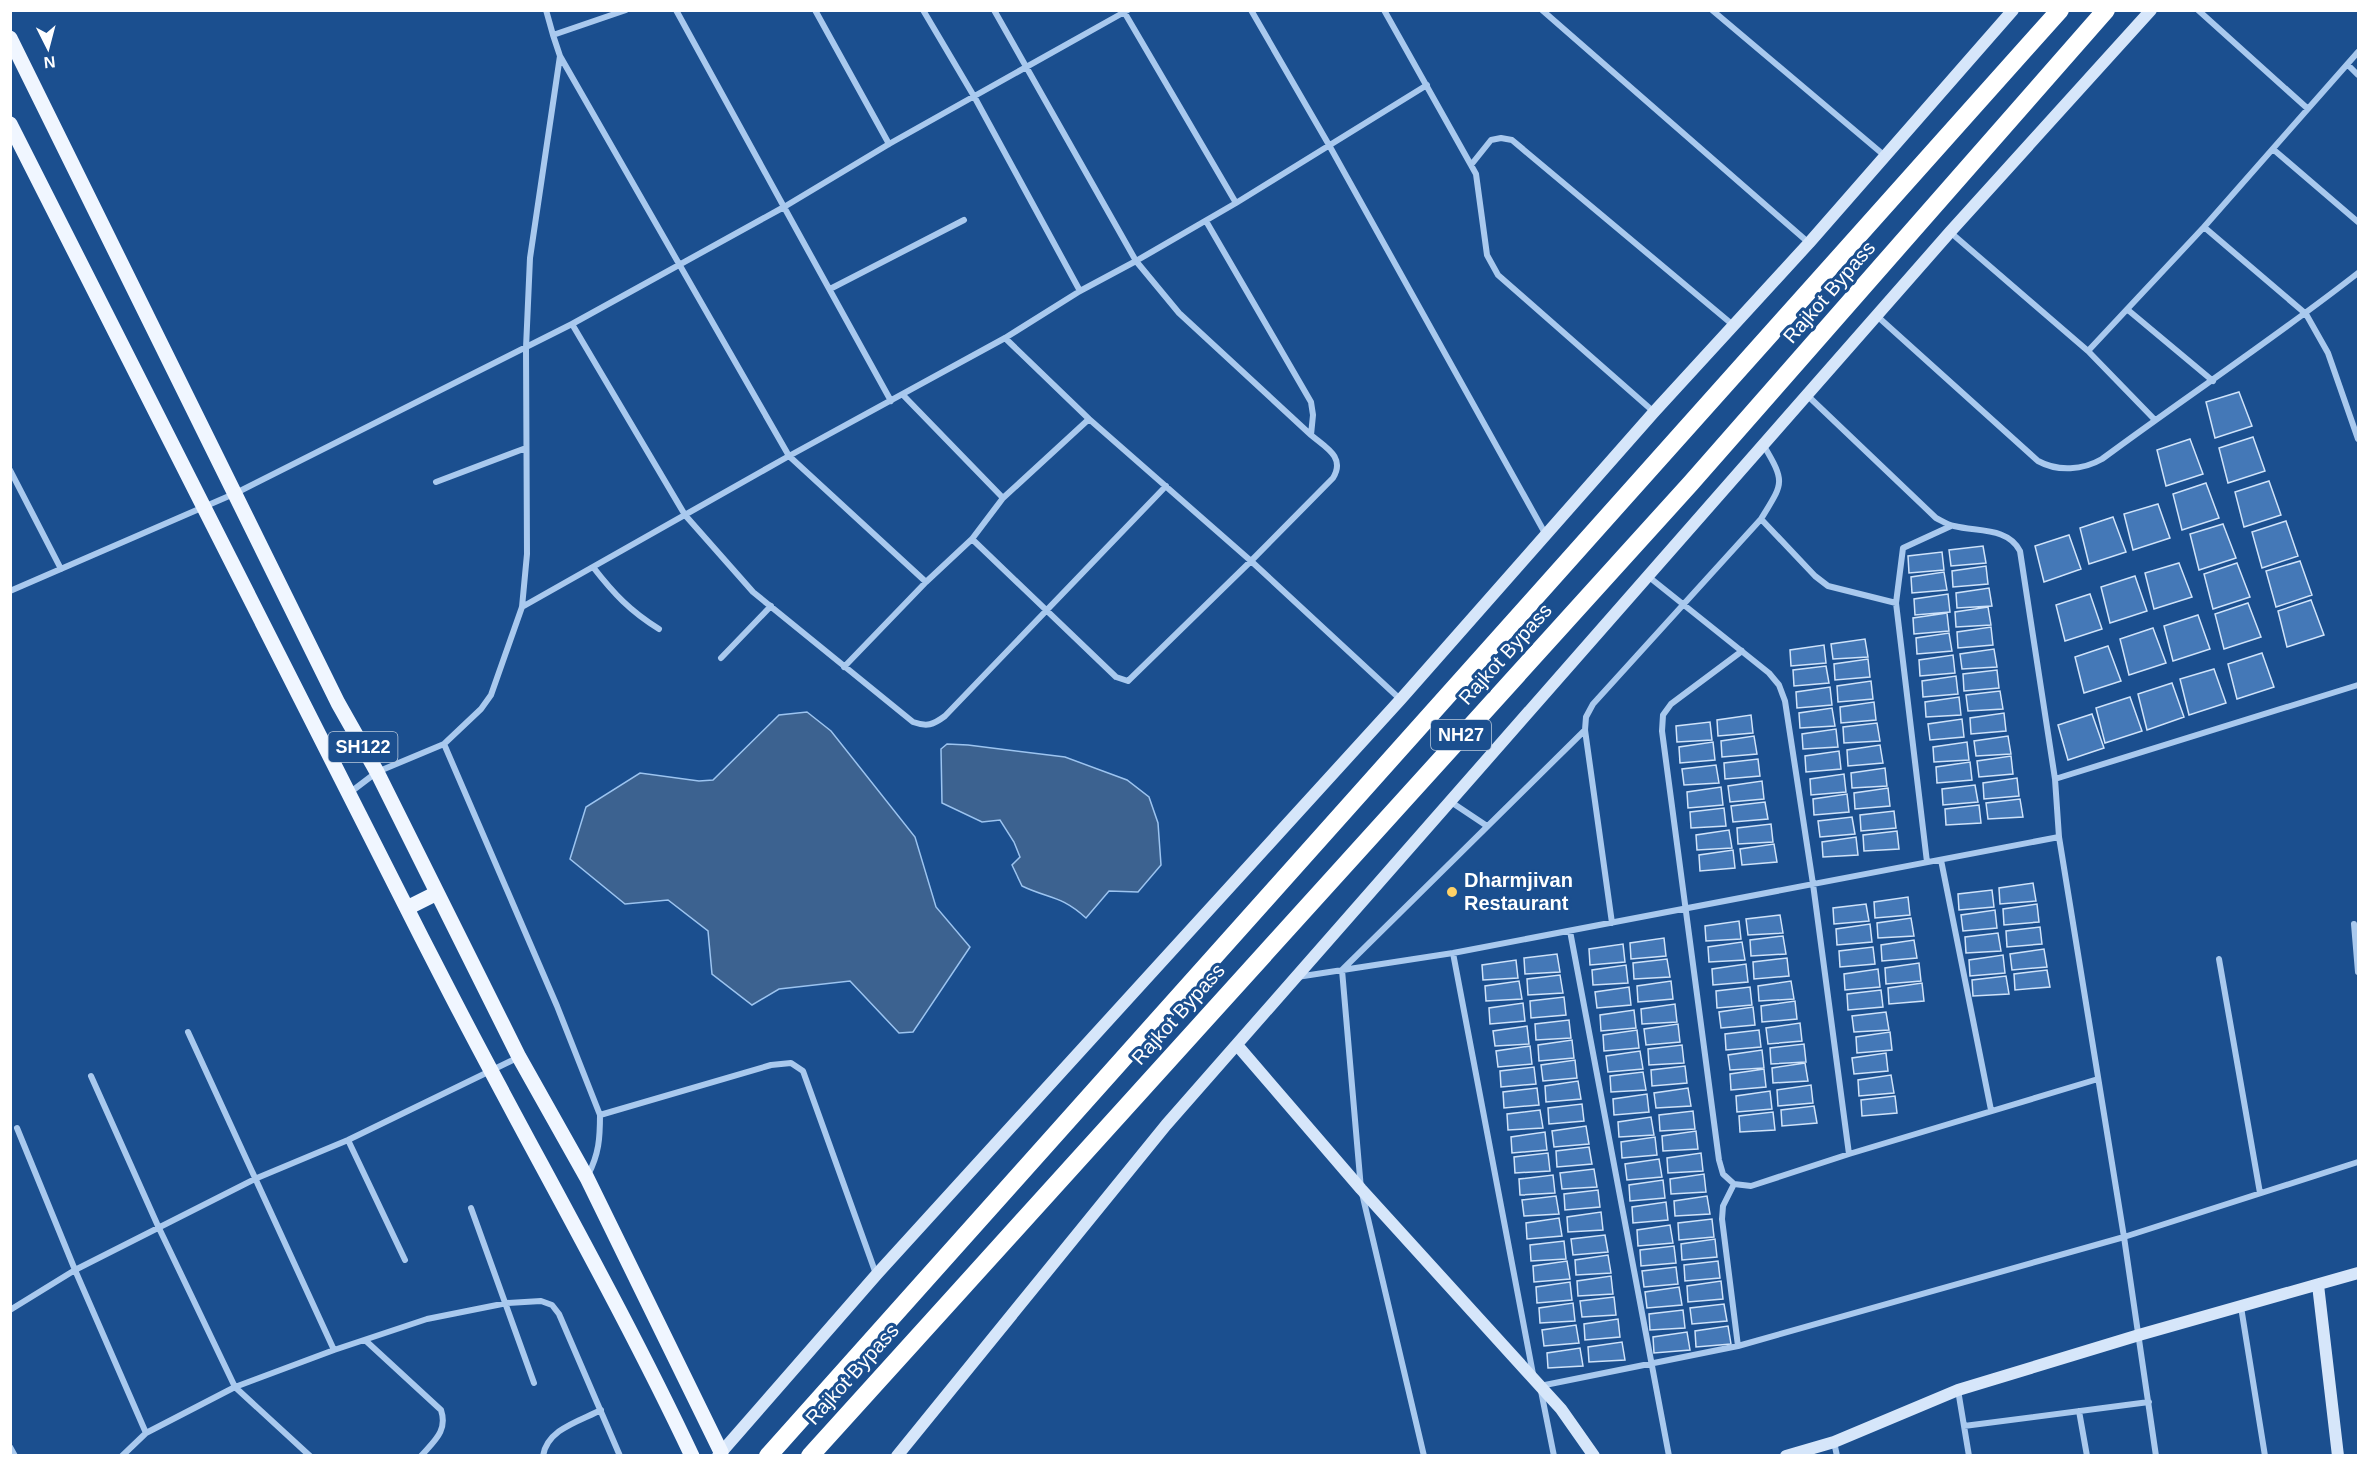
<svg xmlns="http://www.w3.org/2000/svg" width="2369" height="1466" font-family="Helvetica,sans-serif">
<rect width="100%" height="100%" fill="#1b4f8f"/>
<path fill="#3c6290" stroke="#9cc4f0" stroke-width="1.5" d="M807 712 831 731 915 837 936 907 970 947 913 1032 899 1033 850 981 779 989 752 1005 712 974 708 931 668 900 625 904 570 859 586 807 640 773 699 781 713 780 779 715Z
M947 744 968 745 1065 757 1127 780 1149 797 1158 823 1161 865 1138 892 1109 891 1086 918C1061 895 1049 899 1022 886L1012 865 1020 857 1014 842 1000 820 982 822 942 803 941 749Z"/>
<path fill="#4478b7" stroke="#cfe3fa" stroke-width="1.5" d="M2239 392 2252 426 2215 438 2206 402Z
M2253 437 2265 471 2228 483 2219 448Z
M2190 439 2203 474 2166 486 2157 450Z
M2269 481 2281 515 2244 527 2235 492Z
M2206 483 2219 518 2182 530 2173 494Z
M2158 504 2170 538 2133 550 2124 514Z
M2113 517 2126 552 2089 564 2080 528Z
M2286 521 2298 556 2262 568 2252 532Z
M2223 524 2236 558 2199 570 2190 534Z
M2069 535 2081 569 2044 582 2035 546Z
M1983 546 1986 563 1951 566 1949 550Z
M1942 552 1944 570 1909 573 1908 556Z
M2300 561 2312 595 2276 607 2266 571Z
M2179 563 2192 597 2154 609 2145 573Z
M2237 563 2250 597 2213 609 2204 574Z
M1986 566 1988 584 1953 587 1952 571Z
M1944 572 1947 590 1912 593 1911 577Z
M2135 576 2147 611 2110 623 2101 587Z
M1989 588 1992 606 1957 608 1956 593Z
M1948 594 1950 612 1915 615 1914 599Z
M2090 594 2102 629 2065 641 2056 605Z
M2311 600 2324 635 2287 647 2278 611Z
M2248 603 2261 637 2224 649 2215 614Z
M1988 607 1991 625 1956 627 1955 612Z
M1947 613 1949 631 1914 634 1913 618Z
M2198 615 2210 649 2173 661 2164 626Z
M1991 627 1993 645 1958 648 1957 632Z
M2153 628 2166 663 2129 675 2120 639Z
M1949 633 1952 651 1917 654 1916 638Z
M1865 639 1868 657 1833 659 1831 644Z
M1824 645 1826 663 1791 666 1790 650Z
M2108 646 2121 681 2084 693 2075 657Z
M1994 649 1997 667 1962 669 1960 654Z
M2262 653 2274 687 2237 699 2228 664Z
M1953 655 1955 673 1920 676 1919 660Z
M1868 659 1870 677 1835 680 1834 664Z
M1826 666 1829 683 1794 686 1793 670Z
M2214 669 2226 703 2189 715 2180 679Z
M1997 670 1999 688 1964 691 1963 674Z
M1956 676 1958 694 1923 697 1922 681Z
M1871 681 1873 699 1838 702 1837 686Z
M2172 683 2184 717 2147 730 2138 694Z
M1830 687 1832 705 1797 708 1796 692Z
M2000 691 2003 709 1968 711 1966 695Z
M1959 697 1961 715 1926 717 1925 702Z
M2130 697 2142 731 2105 743 2096 708Z
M1874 702 1876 720 1841 723 1840 707Z
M1832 708 1835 726 1800 728 1799 713Z
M2004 713 2006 731 1971 734 1970 718Z
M2092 714 2104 748 2068 760 2058 725Z
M1751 715 1753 733 1718 736 1717 720Z
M1962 719 1964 737 1930 740 1928 724Z
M1710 722 1712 740 1677 742 1676 726Z
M1877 723 1880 741 1844 743 1843 727Z
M1836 729 1838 747 1803 749 1802 734Z
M1754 736 1757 754 1722 757 1721 741Z
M2008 736 2011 754 1976 756 1974 741Z
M1713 742 1715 760 1680 763 1679 747Z
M1967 742 1969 760 1934 762 1933 747Z
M1880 745 1883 763 1848 766 1847 750Z
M1839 751 1841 769 1806 772 1805 756Z
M2011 756 2013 774 1979 777 1977 761Z
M1758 759 1760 776 1725 779 1724 763Z
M1970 762 1972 780 1937 783 1936 767Z
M1716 765 1719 783 1684 785 1682 769Z
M1885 768 1887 786 1852 788 1851 773Z
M1844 774 1846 792 1811 795 1810 779Z
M2017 778 2019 796 1984 799 1983 783Z
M1762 781 1764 799 1730 802 1728 786Z
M1975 785 1978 802 1943 805 1942 789Z
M1721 787 1723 805 1688 808 1687 792Z
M1888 788 1890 806 1855 809 1854 793Z
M1847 794 1849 812 1814 815 1813 799Z
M2020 799 2023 817 1988 819 1986 803Z
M1765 802 1768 819 1733 822 1731 806Z
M1979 805 1981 823 1946 825 1945 809Z
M1724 808 1726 826 1691 828 1690 812Z
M1894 811 1896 828 1861 831 1860 815Z
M1852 817 1855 834 1820 837 1818 821Z
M1771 824 1773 842 1738 844 1737 828Z
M1729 830 1732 848 1697 850 1696 835Z
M1897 831 1899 849 1864 851 1863 835Z
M1856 837 1858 855 1823 857 1822 842Z
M1774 844 1777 862 1742 865 1740 849Z
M1733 850 1735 868 1700 871 1699 855Z
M2033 883 2036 901 2000 904 1999 888Z
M1992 890 1994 907 1959 910 1958 894Z
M1908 897 1910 915 1875 918 1874 902Z
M1866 904 1869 921 1834 924 1833 908Z
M2037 904 2039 922 2004 925 2003 909Z
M1995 910 1997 928 1963 931 1961 915Z
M1780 915 1783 933 1748 935 1746 919Z
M1911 918 1914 936 1878 938 1877 923Z
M1739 921 1741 939 1706 941 1705 926Z
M1870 924 1872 942 1837 945 1836 929Z
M2040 927 2042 944 2007 947 2006 931Z
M1998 933 2001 951 1966 953 1965 937Z
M1783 936 1786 954 1751 956 1750 940Z
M1664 938 1666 956 1631 959 1630 943Z
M1914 940 1917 958 1882 961 1881 945Z
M1742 942 1745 960 1709 962 1708 947Z
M1623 944 1625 962 1590 965 1589 949Z
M1873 947 1875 964 1840 967 1839 951Z
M2044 949 2047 967 2012 970 2010 954Z
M1557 954 1560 972 1525 974 1524 958Z
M2003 955 2005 973 1970 976 1969 960Z
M1787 958 1789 976 1754 979 1753 962Z
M1667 959 1670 977 1634 979 1633 963Z
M1516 960 1518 978 1483 980 1482 965Z
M1919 963 1921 981 1886 984 1885 968Z
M1746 964 1748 982 1713 985 1712 969Z
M1626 965 1628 983 1593 985 1592 970Z
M1878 969 1880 987 1845 990 1844 974Z
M2047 970 2050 987 2015 990 2014 974Z
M1560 975 1563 993 1528 995 1527 979Z
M2006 976 2009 994 1973 996 1972 980Z
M1519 981 1522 999 1486 1001 1485 986Z
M1671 981 1673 999 1638 1002 1637 986Z
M1791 981 1794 999 1759 1001 1758 986Z
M1922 983 1924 1001 1889 1004 1888 988Z
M1629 987 1631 1005 1597 1008 1595 992Z
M1750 987 1752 1005 1717 1008 1716 991Z
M1881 990 1883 1007 1848 1010 1847 994Z
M1564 997 1566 1015 1531 1018 1530 1001Z
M1795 1001 1797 1019 1762 1022 1761 1006Z
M1523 1003 1525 1021 1490 1024 1489 1008Z
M1675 1004 1677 1022 1642 1024 1641 1009Z
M1753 1007 1755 1025 1721 1028 1719 1012Z
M1634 1010 1636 1028 1601 1031 1600 1015Z
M1886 1012 1889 1030 1854 1032 1852 1016Z
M1569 1020 1571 1038 1536 1040 1535 1024Z
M1800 1023 1802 1041 1768 1044 1766 1028Z
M1678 1024 1680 1042 1646 1045 1644 1029Z
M1527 1026 1529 1044 1495 1046 1493 1031Z
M1637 1030 1639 1048 1604 1051 1603 1035Z
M1759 1030 1761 1047 1726 1050 1725 1034Z
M1890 1032 1892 1050 1857 1053 1856 1037Z
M1572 1040 1574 1058 1539 1061 1538 1045Z
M1804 1044 1806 1062 1771 1064 1770 1048Z
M1682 1045 1684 1063 1649 1065 1648 1049Z
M1530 1046 1532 1064 1498 1067 1496 1051Z
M1762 1050 1764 1068 1730 1070 1728 1055Z
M1640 1051 1643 1069 1608 1072 1606 1056Z
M1886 1053 1888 1071 1854 1074 1852 1058Z
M1575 1060 1577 1078 1543 1081 1541 1065Z
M1805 1063 1808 1081 1773 1083 1772 1068Z
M1685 1066 1687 1083 1652 1086 1651 1070Z
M1534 1067 1536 1084 1501 1087 1500 1071Z
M1764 1069 1766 1087 1731 1090 1730 1074Z
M1643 1072 1646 1090 1611 1092 1610 1076Z
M1891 1075 1894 1093 1859 1096 1858 1080Z
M1578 1081 1581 1099 1546 1102 1545 1086Z
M1811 1085 1813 1103 1778 1106 1777 1090Z
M1537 1088 1539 1105 1504 1108 1503 1092Z
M1688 1088 1691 1106 1656 1108 1654 1093Z
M1770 1091 1772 1109 1737 1112 1736 1096Z
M1647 1094 1649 1112 1614 1115 1613 1099Z
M1895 1096 1897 1113 1862 1116 1861 1100Z
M1582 1104 1584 1121 1549 1124 1548 1108Z
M1814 1106 1817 1123 1782 1126 1781 1110Z
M1540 1110 1543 1128 1508 1130 1507 1114Z
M1693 1111 1695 1129 1660 1131 1659 1115Z
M1773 1112 1775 1130 1740 1132 1739 1116Z
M1651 1117 1654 1135 1619 1137 1618 1122Z
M1586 1126 1589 1144 1554 1147 1552 1131Z
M1696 1131 1698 1149 1663 1151 1662 1136Z
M1545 1132 1547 1150 1512 1153 1511 1137Z
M1655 1137 1657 1155 1622 1158 1621 1142Z
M1589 1147 1592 1164 1557 1167 1556 1151Z
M1548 1153 1550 1171 1515 1173 1514 1157Z
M1701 1153 1703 1171 1668 1173 1667 1158Z
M1659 1159 1662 1177 1627 1180 1625 1164Z
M1594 1169 1597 1187 1562 1189 1560 1173Z
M1704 1174 1706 1192 1671 1194 1670 1179Z
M1553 1175 1555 1193 1520 1195 1519 1179Z
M1663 1180 1665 1198 1630 1201 1629 1185Z
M1598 1190 1600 1207 1565 1210 1564 1194Z
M1556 1196 1559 1214 1524 1216 1522 1200Z
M1707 1196 1710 1214 1675 1216 1674 1201Z
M1666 1202 1668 1220 1633 1223 1632 1207Z
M1601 1212 1603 1230 1568 1232 1567 1217Z
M1559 1218 1562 1236 1527 1239 1526 1223Z
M1712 1219 1714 1237 1679 1240 1678 1223Z
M1670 1225 1673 1243 1638 1246 1637 1230Z
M1605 1235 1608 1252 1573 1255 1571 1239Z
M1715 1239 1717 1257 1682 1260 1681 1244Z
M1564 1241 1566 1259 1531 1261 1530 1245Z
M1674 1246 1676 1263 1641 1266 1640 1250Z
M1608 1255 1611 1273 1576 1275 1575 1260Z
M1567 1261 1570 1279 1534 1282 1533 1266Z
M1718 1261 1720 1278 1685 1281 1684 1265Z
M1676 1267 1678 1284 1644 1287 1642 1271Z
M1611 1276 1613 1294 1578 1296 1577 1281Z
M1721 1281 1723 1299 1688 1302 1687 1286Z
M1570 1282 1572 1300 1537 1303 1536 1287Z
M1679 1287 1682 1305 1647 1308 1645 1292Z
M1614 1297 1616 1315 1582 1317 1580 1301Z
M1573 1303 1575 1321 1540 1323 1539 1308Z
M1724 1304 1727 1321 1692 1324 1690 1308Z
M1683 1310 1685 1328 1650 1330 1649 1314Z
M1618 1319 1620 1337 1585 1340 1584 1324Z
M1576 1325 1579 1343 1544 1346 1542 1330Z
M1728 1326 1731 1344 1696 1347 1695 1331Z
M1687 1332 1690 1350 1654 1353 1653 1337Z
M1622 1342 1625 1360 1589 1362 1588 1347Z
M1580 1348 1583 1366 1548 1368 1547 1353Z"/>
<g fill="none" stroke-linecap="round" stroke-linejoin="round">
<path stroke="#a9c9ee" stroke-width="6" d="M546 10 553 35
M676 10 784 207 889 144 1128 10
M815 10 889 144
M923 10 975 98 1080 291
M994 10 1136 261 1179 313 1311 435 1313 415 1311 402 1206 221
M1123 10 1236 203
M1251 10 1329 145 1546 535
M1384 10 1476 174 1487 255 1498 275 1654 412
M1542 10 1809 243
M1712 10 1885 156
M2198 10 2307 108
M560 56 789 456 926 582
M2348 65 2358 75
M2274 150 2358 222
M1471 165 1491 140 1501 138 1512 140 1733 325
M2204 227 2358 52
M1950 232 2088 351 2204 227 2306 314 2328 353 2358 439
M830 289 964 220
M2128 310 2213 381
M1877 316 2038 461C2058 472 2083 470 2102 459 2187 396 2275 338 2358 273
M572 324 784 207 891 401
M1005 338 1089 419 1251 561 1400 699
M2088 351 2155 420
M903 395 1003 498 1089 419
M10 470 61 569
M436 482 526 448
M1761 519 1815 576 1828 586 1896 603 1927 862
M972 539 1116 677 1128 681 1251 561 1333 478C1346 457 1325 447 1311 435
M593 567C614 594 630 611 659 629
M1649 577 1769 673 1779 685 1785 701 1813 884 1849 1154
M10 591 236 493 572 324 685 515 753 592 913 722C927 727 933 725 945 716L1166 486
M1896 603 1903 548 1951 526
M522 607 789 456 1005 338 1080 291 1136 261 1236 203 1427 85
M1742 651 1671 704 1663 715 1662 731 1719 1160 1723 1174 1734 1184 1751 1186 1849 1154 2098 1079
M721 658 771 606
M844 667 926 582 972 539 1003 498
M444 744 557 1006 600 1115
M2055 779 2358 685
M348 794 377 772 444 744 481 709 491 695 522 607 527 554 526 348 530 258 560 56 553 35 626 10
M1451 802 1487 826
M1941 860 1991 1110
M1612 923 1585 730 1586 717 1593 704 1761 519C1783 483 1786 483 1764 446
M2354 924 2358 972
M1570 931 1669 1456
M1453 953 1533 1374
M2219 959 2260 1193
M1297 977 1453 953 2059 837
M188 1032 334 1350
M91 1076 158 1226 235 1387 310 1456
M348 1140 405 1260
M588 1175C599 1154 600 1138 600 1115L771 1065 791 1063 803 1071 876 1274
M1734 1184 1723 1206 1722 1219 1738 1346
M471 1208 534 1383
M2241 1307 2265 1456
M10 1310 75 1270 17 1128
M365 1340 441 1410C448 1431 434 1441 421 1456
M1958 1390 1969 1456
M2079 1411 2087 1456
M1964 1426 2149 1402
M146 1433 75 1270 257 1178 348 1140 517 1058
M1834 1442 1837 1456
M10 1447 15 1456
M122 1456 146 1433 235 1387 334 1350 427 1319 507 1303 541 1301 552 1305 559 1314 620 1456
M543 1456C547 1429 580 1421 601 1410
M1424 1456 1361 1189 1342 970 1585 730
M1554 1456 1540 1386 1738 1346 2124 1237 2059 837 2055 779 2020 551C2008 527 1977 532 1954 526 1948 525 1942 521 1936 518L1808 396
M2156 1456 2124 1237 2358 1162"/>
<path stroke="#d6e6fa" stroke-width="12" d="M1237 1045 1361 1189 1561 1409 1594 1456
M2318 1285 2338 1456
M718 1456 877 1274 1401 699 1654 412 1809 243 2013 10
M897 1456 1166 1125 1950 232 2151 10
M1786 1456 1834 1442 1958 1390 2139 1335 2358 1273"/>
<path stroke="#f0f6ff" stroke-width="15" d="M10 38 338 703 377 772 519 1057 587 1178 721 1452
M10 124C155 411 298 698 445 983 526 1141 616 1295 692 1456
M407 908 437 893"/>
<path stroke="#fff" stroke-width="18" d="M768 1456 2060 10
M810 1456 1691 483 2106 10"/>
</g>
<circle fill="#ffd166" stroke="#1b4f8f" stroke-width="2" cx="1452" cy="892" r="6"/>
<g text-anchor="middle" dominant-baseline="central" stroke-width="6" stroke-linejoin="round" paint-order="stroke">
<g fill="#1b4f8f" stroke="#bbcadd" stroke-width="1.5">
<rect x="1431" y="720" width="60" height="30" rx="4.5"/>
<rect x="328.5" y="732" width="69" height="30" rx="4.5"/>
</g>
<g font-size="18" font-weight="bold" fill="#fff">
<text x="1461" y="735">NH27</text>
<text x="363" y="747">SH122</text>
</g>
<g font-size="20" fill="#fff" stroke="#1b4f8f">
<text transform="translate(1829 292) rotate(-49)">Rajkot Bypass</text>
<text transform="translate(1505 654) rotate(-48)">Rajkot Bypass</text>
<text transform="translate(1178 1014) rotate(-48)">Rajkot Bypass</text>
<text transform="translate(852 1374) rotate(-48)">Rajkot Bypass</text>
</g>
<g font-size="20" font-weight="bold" fill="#fff" stroke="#1b4f8f" text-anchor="start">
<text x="1464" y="880">Dharmjivan<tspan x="1464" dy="23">Restaurant</tspan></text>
</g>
</g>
<rect width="2369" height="1466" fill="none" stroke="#ffffff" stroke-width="24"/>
<g transform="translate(48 48) rotate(174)" stroke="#1b4f8f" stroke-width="4.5" paint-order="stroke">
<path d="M0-4.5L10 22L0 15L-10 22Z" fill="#ffffff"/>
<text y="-9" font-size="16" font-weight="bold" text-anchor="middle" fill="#ffffff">N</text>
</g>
</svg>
